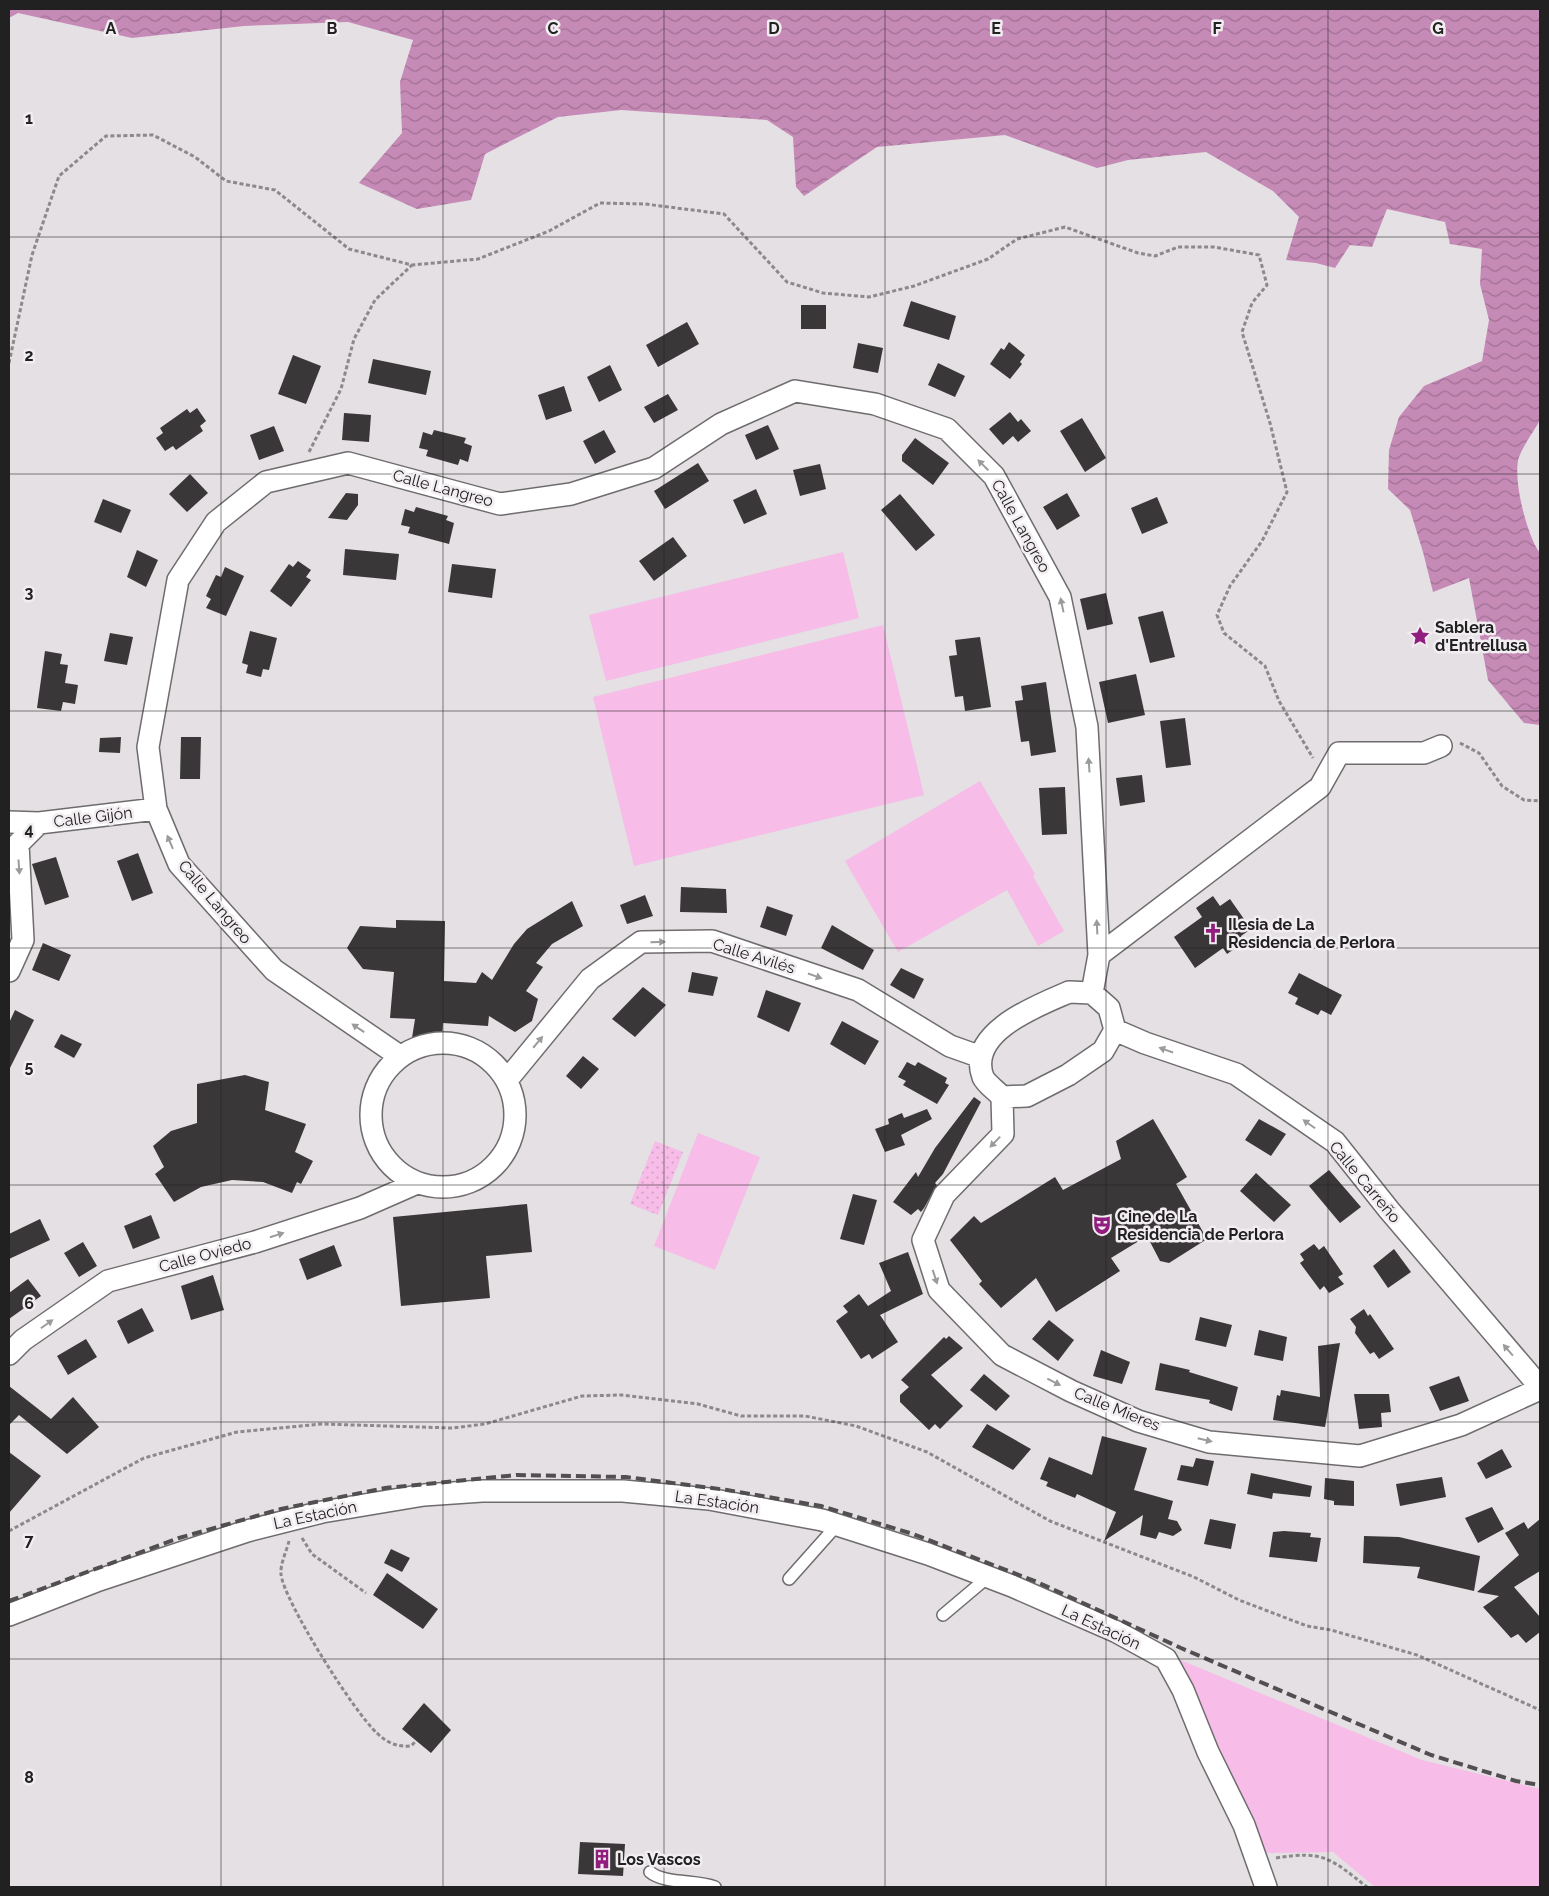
<svg xmlns="http://www.w3.org/2000/svg" width="1549" height="1896" font-family="Raleway,sans-serif">
<defs>
<pattern id="park-dots" width="8" height="8" patternUnits="userSpaceOnUse" patternTransform="scale(1.25)"><rect width="8" height="8" fill="#f7bce7"/><path d="M2 2h.1M6 6h.1" fill="none" stroke="#d3a1c6" stroke-width="1.8" stroke-linecap="round"/></pattern>
<pattern id="water-waves" width="16" height="10" patternUnits="userSpaceOnUse" patternTransform="scale(1.25)"><rect width="16" height="10" fill="#c68ab7"/><path d="M0 5q4-4 8 0t8 0" fill="none" stroke="#a07094"/></pattern>
</defs>
<rect width="100%" height="100%" fill="#e4e0e3"/>
<path fill="#f7bce7" d="M843 552 859 618 606 681 589 615Z
M883 625 924 795 634 866 593 697Z
M980 781 1035 874 1033 876 1064 931 1038 946 1007 890 898 952 845 861Z
M698 1133 760 1157 715 1270 654 1246Z
M1178 1659 1422 1760 1540 1789V1887H1375L1333 1852 1263 1853Z"/>
<path fill="url(#park-dots)" d="M655 1141 683 1152 658 1215 630 1204Z"/>
<path fill="url(#water-waves)" d="M9 9H1540V420C1534 431 1524 444 1519 457 1512 477 1527 537 1540 553V725L1524 723 1488 680 1469 578 1433 592 1423 552 1410 510 1388 489 1389 450 1399 417 1424 386 1482 361 1489 320 1480 284 1482 249 1450 244 1445 222 1387 209 1372 247 1350 245 1335 268 1316 263 1286 260 1299 217 1273 191 1206 152 1128 160 1097 168 1005 135 877 147 804 196 796 187 793 137 767 120 621 110 558 117 485 154 471 200 417 209 359 183 402 133 400 82 413 40 348 22 244 26 132 38 18 13 9 18Z"/>
<path fill="#3a3739" d="M911 301 956 316 949 340 903 326Z
M801 305H826V329H801Z
M687 322 699 344 658 367 646 345Z
M1009 342 1025 355 1020 362 1022 364 1010 379 990 364 1001 348 1004 350Z
M858 343 883 348 878 373 853 368Z
M293 355 321 366 306 404 278 394Z
M373 359 431 371 426 395 368 383Z
M938 363 965 376 955 397 928 385Z
M610 365 622 390 599 402 587 377Z
M564 386 572 411 546 420 538 395Z
M668 394 678 410 654 423 644 407Z
M197 408 206 421 200 426 203 431 176 450 173 446 165 451 156 438 163 433 160 428 187 409 190 413Z
M1010 412 1018 422 1021 419 1031 431 1018 442 1013 436 1003 445 989 429Z
M344 413 371 415 369 442 342 440Z
M1082 418 1106 458 1085 472 1060 431Z
M768 425 779 449 756 460 745 435Z
M274 426 284 451 259 460 250 435Z
M434 430 466 438 464 443 472 446 468 462 460 459 458 465 426 456 428 450 419 448 423 432 432 435Z
M604 430 616 452 595 464 583 441Z
M915 438 949 463 933 485 902 461V455Z
M698 463 709 481 665 509 654 491Z
M820 464 826 489 800 496 793 470Z
M190 474 208 493 187 512 169 494Z
M756 489 767 514 744 524 733 500Z
M346 493 358 494V505L347 520 328 518Z
M1067 493 1080 516 1057 530 1043 507Z
M900 494 935 535 916 551 881 510Z
M1157 497 1168 523 1142 534 1131 508Z
M103 499 131 510 121 533 94 522Z
M416 507 448 516 446 520 454 523 449 544 408 533 410 527 401 525 405 509 414 512Z
M673 537 687 556 654 581 639 561Z
M345 549 399 554 396 580 343 575Z
M137 550 158 560 146 587 127 577Z
M298 561 311 570 306 577 311 580 291 607 270 591 289 564 293 567Z
M452 564 496 569 492 598 448 592Z
M225 567 244 576 226 616 206 608 211 599 206 596 216 575 221 577Z
M1106 593 1113 624 1087 630 1080 599Z
M1163 611 1175 657 1150 663 1138 617Z
M250 631 277 638 269 670 263 669 261 677 246 673 248 665 242 663Z
M110 633 133 637 127 665 104 661Z
M980 637 991 707 965 711 963 696 955 697 949 656 957 655 955 640Z
M45 651 62 654 60 664 68 665 65 683 78 685 75 704 63 702 61 711 37 708Z
M1136 674 1145 715 1108 723 1099 682Z
M1046 682 1056 752 1031 756 1029 741 1021 742 1015 701 1023 700 1021 686Z
M1185 718 1191 765 1166 768 1160 721Z
M121 737 120 753 99 752 100 738Z
M181 737H201L200 779H180Z
M1142 775 1145 802 1120 806 1116 778Z
M1065 787 1067 834 1042 835 1039 788Z
M138 853 153 893 132 901 117 861Z
M56 857 69 897 45 905 32 864Z
M681 887 726 889 727 913 680 912Z
M645 895 653 916 627 924 620 905Z
M1213 896 1220 906 1230 899 1251 929 1241 936 1244 942 1227 954 1223 948 1195 968 1174 937 1202 917 1196 908Z
M572 901 583 926 552 944 536 963 543 967 526 991 538 999 532 1021 515 1032 489 1016 488 1026 443 1023 442 1039 412 1038 415 1019 390 1018 394 972 363 969 347 948 360 926 396 928V920L445 921 444 981 476 983 482 972 492 980 514 944 527 929Z
M767 906 793 915 786 936 760 927Z
M832 925 874 950 863 970 821 948Z
M43 943 71 955 59 981 32 970Z
M901 968 924 979 914 999 890 985Z
M692 972 718 977 713 996 688 992Z
M1299 973 1342 995 1331 1015 1321 1010 1318 1015 1295 1004 1298 998 1288 993Z
M643 987 666 1005 635 1037 612 1019Z
M766 990 801 1003 789 1032 757 1017Z
M15 1010 34 1020 9 1070V1023Z
M842 1021 879 1041 865 1065 830 1044Z
M61 1034 82 1044 74 1058 54 1047Z
M583 1056 599 1069 581 1089 566 1076Z
M907 1062 915 1066 918 1062 947 1078 945 1083 949 1085 937 1104 903 1085 906 1081 898 1077Z
M245 1075 269 1082 265 1110 306 1124 295 1152 313 1161 301 1184 297 1182 292 1193 263 1182 232 1180 201 1187 174 1202 155 1174 164 1167 153 1146 171 1131 197 1123V1084Z
M974 1097 981 1102 943 1174 935 1183 937 1185 924 1208 921 1212 918 1209 911 1215 893 1202 916 1172 918 1177 935 1148Z
M927 1109 932 1119 901 1135 905 1145 885 1152 875 1129 889 1124 888 1119 902 1113 904 1118Z
M1153 1119 1187 1177 1176 1184 1207 1239 1169 1263 1160 1261 1147 1236 1111 1258 1120 1271 1056 1312 1036 1278 1001 1308 979 1284 982 1281 950 1240 974 1216 981 1223 1055 1177 1063 1190 1121 1159 1116 1141Z
M1259 1119 1286 1134 1271 1156 1245 1140Z
M1329 1170 1361 1207 1340 1223 1309 1186Z
M1256 1173 1291 1205 1274 1222 1240 1191Z
M853 1194 877 1200 864 1245 840 1239Z
M527 1204 532 1252 486 1256 490 1298 401 1306 393 1217Z
M151 1215 160 1238 133 1249 124 1226Z
M40 1219 50 1240 9 1259V1234Z
M83 1242 97 1266 79 1277 64 1253Z
M1314 1244 1319 1250 1324 1246 1343 1274 1338 1277 1344 1284 1329 1293 1324 1286 1320 1290 1300 1263 1304 1260 1300 1254Z
M334 1245 342 1266 307 1280 299 1259Z
M1394 1249 1411 1272 1388 1288 1373 1266Z
M908 1252 923 1294 880 1315 898 1342 872 1359 869 1354 861 1359 836 1321 848 1312 843 1306 859 1294 868 1306 891 1291 879 1263Z
M213 1275 224 1310 191 1320 181 1286Z
M28 1279 41 1296 9 1319V1293Z
M142 1308 154 1331 128 1344 117 1321Z
M1364 1309 1368 1316 1370 1314 1394 1349 1379 1359 1374 1352 1370 1354 1355 1333 1356 1327 1350 1319Z
M1200 1317 1232 1325 1226 1347 1195 1340Z
M1049 1320 1074 1340 1058 1361 1032 1339Z
M1259 1330 1287 1337 1283 1361 1254 1355Z
M949 1336 963 1348 931 1375 963 1406 940 1429 935 1424 929 1430 900 1402V1395L909 1387 901 1380 944 1337 946 1339Z
M86 1339 97 1357 68 1375 57 1356Z
M1340 1343 1325 1427 1273 1420 1277 1395 1280 1396 1281 1390 1320 1397 1318 1346Z
M1101 1350 1130 1362 1122 1384 1093 1376Z
M1160 1363 1190 1370 1189 1372 1238 1387 1232 1411 1209 1403 1210 1400 1155 1390Z
M984 1374 1010 1396 996 1411 970 1390Z
M1459 1376 1469 1401 1440 1411 1429 1387Z
M9 1386 51 1419 73 1397 99 1427 67 1454 19 1415 9 1425Z
M1354 1394H1389L1391 1412 1381 1413 1382 1427 1359 1429Z
M987 1424 1031 1449 1013 1470 972 1447Z
M1102 1436 1147 1448 1134 1490 1173 1501 1168 1519 1177 1521 1182 1530 1173 1536 1159 1532 1156 1539 1140 1535 1143 1515 1104 1541 1116 1512 1077 1494 1075 1498 1046 1486 1048 1482 1040 1479 1049 1457 1092 1475Z
M1502 1449 1512 1467 1486 1479 1477 1463Z
M9 1452 41 1476 9 1513Z
M1196 1458 1214 1461 1208 1486 1177 1480 1181 1465 1193 1467Z
M1251 1473 1312 1486 1310 1497 1273 1493 1272 1499 1247 1494Z
M1442 1477 1446 1497 1400 1506 1396 1484Z
M1325 1478 1354 1481V1506L1334 1505V1501L1324 1499Z
M1492 1507 1504 1529 1478 1543 1465 1518Z
M1210 1519 1236 1524 1231 1549 1204 1544Z
M1540 1519V1571L1514 1587 1540 1617V1632L1526 1643 1518 1634 1511 1638 1483 1607 1499 1596 1477 1592 1519 1555 1505 1533 1524 1522 1528 1529Z
M1284 1531 1311 1533 1310 1537 1321 1538 1317 1562 1269 1557 1273 1532Z
M1364 1536 1399 1537 1480 1556 1474 1591 1417 1578 1420 1567 1363 1563Z
M391 1549 410 1558 402 1572 384 1563Z
M387 1573 438 1609 423 1629 373 1595Z
M424 1703 451 1730 431 1753 402 1729Z
M580 1842 625 1844 623 1876 578 1874Z"/>
<g fill="none" stroke-linecap="round" stroke-linejoin="round">
<defs>
<path id="service" d="M789 1579 837 1525
M943 1615 988 1577
M650 1872C664 1884 696 1880 715 1887"/>
<path id="minor" d="M9 822 39 823
M1099 955 1320 787 1339 753H1424L1441 746
M9 971 23 940 18 844 39 823 156 809
M1069 992 1092 993 1109 1008 1115 1030 1103 1051 1068 1075 1027 1096 1002 1097C997 1091 986 1084 983 1077 966 1032 1039 1005 1069 992Z
M1115 1030 1145 1043 1236 1074 1335 1142 1389 1210 1540 1387
M371 1115a72 72 0 1 1 144 0a72 72 0 1 1-144 0Z
M398 1055 274 970 179 864 156 809 148 747 178 580 216 522 266 482 348 463 500 504 571 494 654 468 721 424 795 391 875 404 947 429 994 476 1060 597 1087 727 1099 955 1092 993
M507 1080 590 979 641 942 712 941 858 990 950 1046 981 1057
M1002 1097 1003 1134 944 1195 923 1240 939 1290 1002 1355 1071 1391 1138 1421 1209 1442 1360 1456 1461 1425 1540 1389
M9 1354 23 1340 108 1281 255 1242 360 1208 417 1183
M9 1615 99 1580 247 1531 322 1512 424 1495 482 1491H623L709 1499 822 1520 928 1554 1012 1586 1117 1632 1166 1659 1183 1690 1208 1752 1244 1825 1266 1887"/>
</defs>
<use href="#service" stroke="#6f6c6e" stroke-width="14"/>
<use href="#minor" stroke="#6f6c6e" stroke-width="24"/>
<path stroke="#8b898b" stroke-width="3" stroke-dasharray="4 2.5" stroke-linecap="butt" d="M9 363 32 255 59 176 106 136 153 135 195 157 226 181 275 190 349 249 412 265 478 259 549 231 600 203 645 204 724 214 787 282 823 293 869 297 914 286 988 259 1017 239 1065 227 1138 253 1155 256 1178 247H1214L1259 255 1267 285 1252 303 1242 332 1270 423 1287 492 1262 541 1230 586 1217 615 1224 633 1265 666 1279 701 1313 758
M309 452 341 389 354 339 375 300 412 265
M1460 743 1479 753 1502 786 1524 800 1540 801
M9 1531 144 1458 237 1432 322 1424 452 1428 485 1424 582 1396 621 1395 698 1404 741 1416H805L856 1426 927 1452 1050 1521 1194 1577 1239 1600 1307 1626 1331 1630 1417 1655 1540 1710
M302 1538 312 1554 366 1593
M289 1541C287 1550 280 1564 281 1574 283 1600 356 1715 377 1733 387 1743 397 1747 411 1746L416 1741
M1276 1858C1324 1850 1331 1859 1367 1887"/>
<use href="#service" stroke="#fff" stroke-width="11"/>
<use href="#minor" stroke="#fff" stroke-width="21"/>
<path stroke="#514f50" stroke-width="4" stroke-dasharray="10 5" stroke-linecap="butt" d="M9 1601 179 1538 281 1509 385 1488 517 1475 626 1477 727 1490 821 1506 913 1534 1037 1582 1181 1648 1431 1755 1516 1781 1540 1785"/>
</g>
<defs><path id="oneway-solid" d="M-6-.8H1V-3.2L6.5 0L1 3.2V.8H-6Z" transform="scale(1.25)"/></defs>
<g fill="#9c9b9c">
<use href="#oneway-solid" transform="translate(983 465) rotate(-135)"/>
<use href="#oneway-solid" transform="translate(1062 605) rotate(-102)"/>
<use href="#oneway-solid" transform="translate(1089 765) rotate(-94)"/>
<use href="#oneway-solid" transform="translate(170 842) rotate(-113)"/>
<use href="#oneway-solid" transform="translate(19 867) rotate(86)"/>
<use href="#oneway-solid" transform="translate(1097 927) rotate(-93)"/>
<use href="#oneway-solid" transform="translate(658 942) rotate(-1)"/>
<use href="#oneway-solid" transform="translate(815 976) rotate(19)"/>
<use href="#oneway-solid" transform="translate(358 1028) rotate(-146)"/>
<use href="#oneway-solid" transform="translate(538 1042) rotate(-50)"/>
<use href="#oneway-solid" transform="translate(1166 1050) rotate(-161)"/>
<use href="#oneway-solid" transform="translate(1309 1124) rotate(-145)"/>
<use href="#oneway-solid" transform="translate(995 1142) rotate(134)"/>
<use href="#oneway-solid" transform="translate(277 1235) rotate(-18)"/>
<use href="#oneway-solid" transform="translate(935 1277) rotate(72)"/>
<use href="#oneway-solid" transform="translate(47 1324) rotate(-35)"/>
<use href="#oneway-solid" transform="translate(1508 1350) rotate(-131)"/>
<use href="#oneway-solid" transform="translate(1054 1382) rotate(27)"/>
<use href="#oneway-solid" transform="translate(1205 1440) rotate(13)"/>
</g>
<path fill="none" stroke="#222122" stroke-width="1" stroke-opacity="0.55" d="M221 9V1887M443 9V1887M664 9V1887M885 9V1887M1106 9V1887M1328 9V1887M9 237H1540M9 474H1540M9 711H1540M9 948H1540M9 1185H1540M9 1422H1540M9 1659H1540"/>
<defs>
<symbol id="sight-bare" viewBox="-9 -9 18 18"><path d="M0-6L1.8-2.2L6-1.7L2.9 1.2L3.7 5.4L0 3.3L-3.7 5.4L-2.9 1.2L-6-1.7L-1.8-2.2Z" fill="#911e7e" stroke="#f1edf0" stroke-width="2.5" paint-order="stroke"/></symbol>
<symbol id="church-bare" viewBox="-9 -9 18 18"><path d="M-1.2-6h2.4v3.5h3.3v2.4h-3.3V6h-2.4V-.1h-3.3v-2.4h3.3Z" fill="#911e7e" stroke="#f1edf0" stroke-width="2.5" paint-order="stroke"/></symbol>
<symbol id="theatre-bare" viewBox="-9 -9 18 18"><path d="M-5-5.5Q0-4 5-5.5V0Q5 5 0 6Q-5 5-5 0ZM-3.3-2.5H-1v1.5H-3.3ZM1-2.5H3.3v1.5H1ZM-2.8 1Q0 5.5 2.8 1Z" fill="#911e7e" stroke="#f1edf0" stroke-width="2.5" paint-order="stroke"/></symbol>
<symbol id="building-bare" viewBox="-9 -9 18 18"><path d="M-4-6H4V6H1V3H-1V6H-4ZM-2.5-4.3h1.7v1.8h-1.7ZM.8-4.3h1.7v1.8H.8ZM-2.5-1h1.7V.8h-1.7ZM.8-1h1.7V.8H.8Z" fill="#911e7e" stroke="#f1edf0" stroke-width="2.5" paint-order="stroke"/></symbol>
</defs>
<g fill-rule="evenodd">
<use href="#sight-bare" x="1406" y="622" width="28" height="28"/>
<use href="#church-bare" x="1199" y="919" width="28" height="28"/>
<use href="#theatre-bare" x="1088" y="1211" width="28" height="28"/>
<use href="#building-bare" x="588" y="1845" width="28" height="28"/>
</g>
<g text-anchor="middle" dominant-baseline="central" stroke-width="5" stroke-linejoin="round" paint-order="stroke">
<g font-size="16" fill="#222122" stroke="#f1edf0">
<text transform="translate(443 488) rotate(15)">Calle Langreo</text>
<text transform="translate(1021 526) rotate(61)">Calle Langreo</text>
<text transform="translate(93 817) rotate(-7)">Calle Gijón</text>
<text transform="translate(215 902) rotate(50)">Calle Langreo</text>
<text transform="translate(754 956) rotate(17)">Calle Avilés</text>
<text transform="translate(1365 1182) rotate(50)">Calle Carreño</text>
<text transform="translate(205 1255) rotate(-15)">Calle Oviedo</text>
<text transform="translate(1117 1409) rotate(22)">Calle Mieres</text>
<text transform="translate(717 1502) rotate(8)">La Estación</text>
<text transform="translate(315 1515) rotate(-12)">La Estación</text>
<text transform="translate(1101 1627) rotate(25)">La Estación</text>
</g>
<g font-size="16" font-weight="bold" fill="#222122" stroke="#f1edf0" text-anchor="start">
<text x="1435" y="627">Sablera<tspan x="1435" dy="18">d'Entrellusa</tspan></text>
<text x="1228" y="924">Ilesia de La<tspan x="1228" dy="18">Residencia de Perlora</tspan></text>
<text x="1117" y="1216">Cine de La<tspan x="1117" dy="18">Residencia de Perlora</tspan></text>
<text x="617" y="1859">Los Vascos</text>
</g>
</g>
<g font-size="16" text-anchor="middle" font-weight="bold" fill="#222122" stroke="#f1edf0" stroke-width="5" stroke-linejoin="round" paint-order="stroke">
<text x="111" y="34">A</text>
<text x="332" y="34">B</text>
<text x="553" y="34">C</text>
<text x="774" y="34">D</text>
<text x="996" y="34">E</text>
<text x="1217" y="34">F</text>
<text x="1438" y="34">G</text>
<text x="29" y="124">1</text>
<text x="29" y="361">2</text>
<text x="29" y="598">3</text>
<text x="29" y="835">4</text>
<text x="29" y="1072">5</text>
<text x="29" y="1309">6</text>
<text x="29" y="1546">7</text>
<text x="29" y="1783">8</text>
</g>
<rect width="1549" height="1896" fill="none" stroke="#222122" stroke-width="20"/>
</svg>
